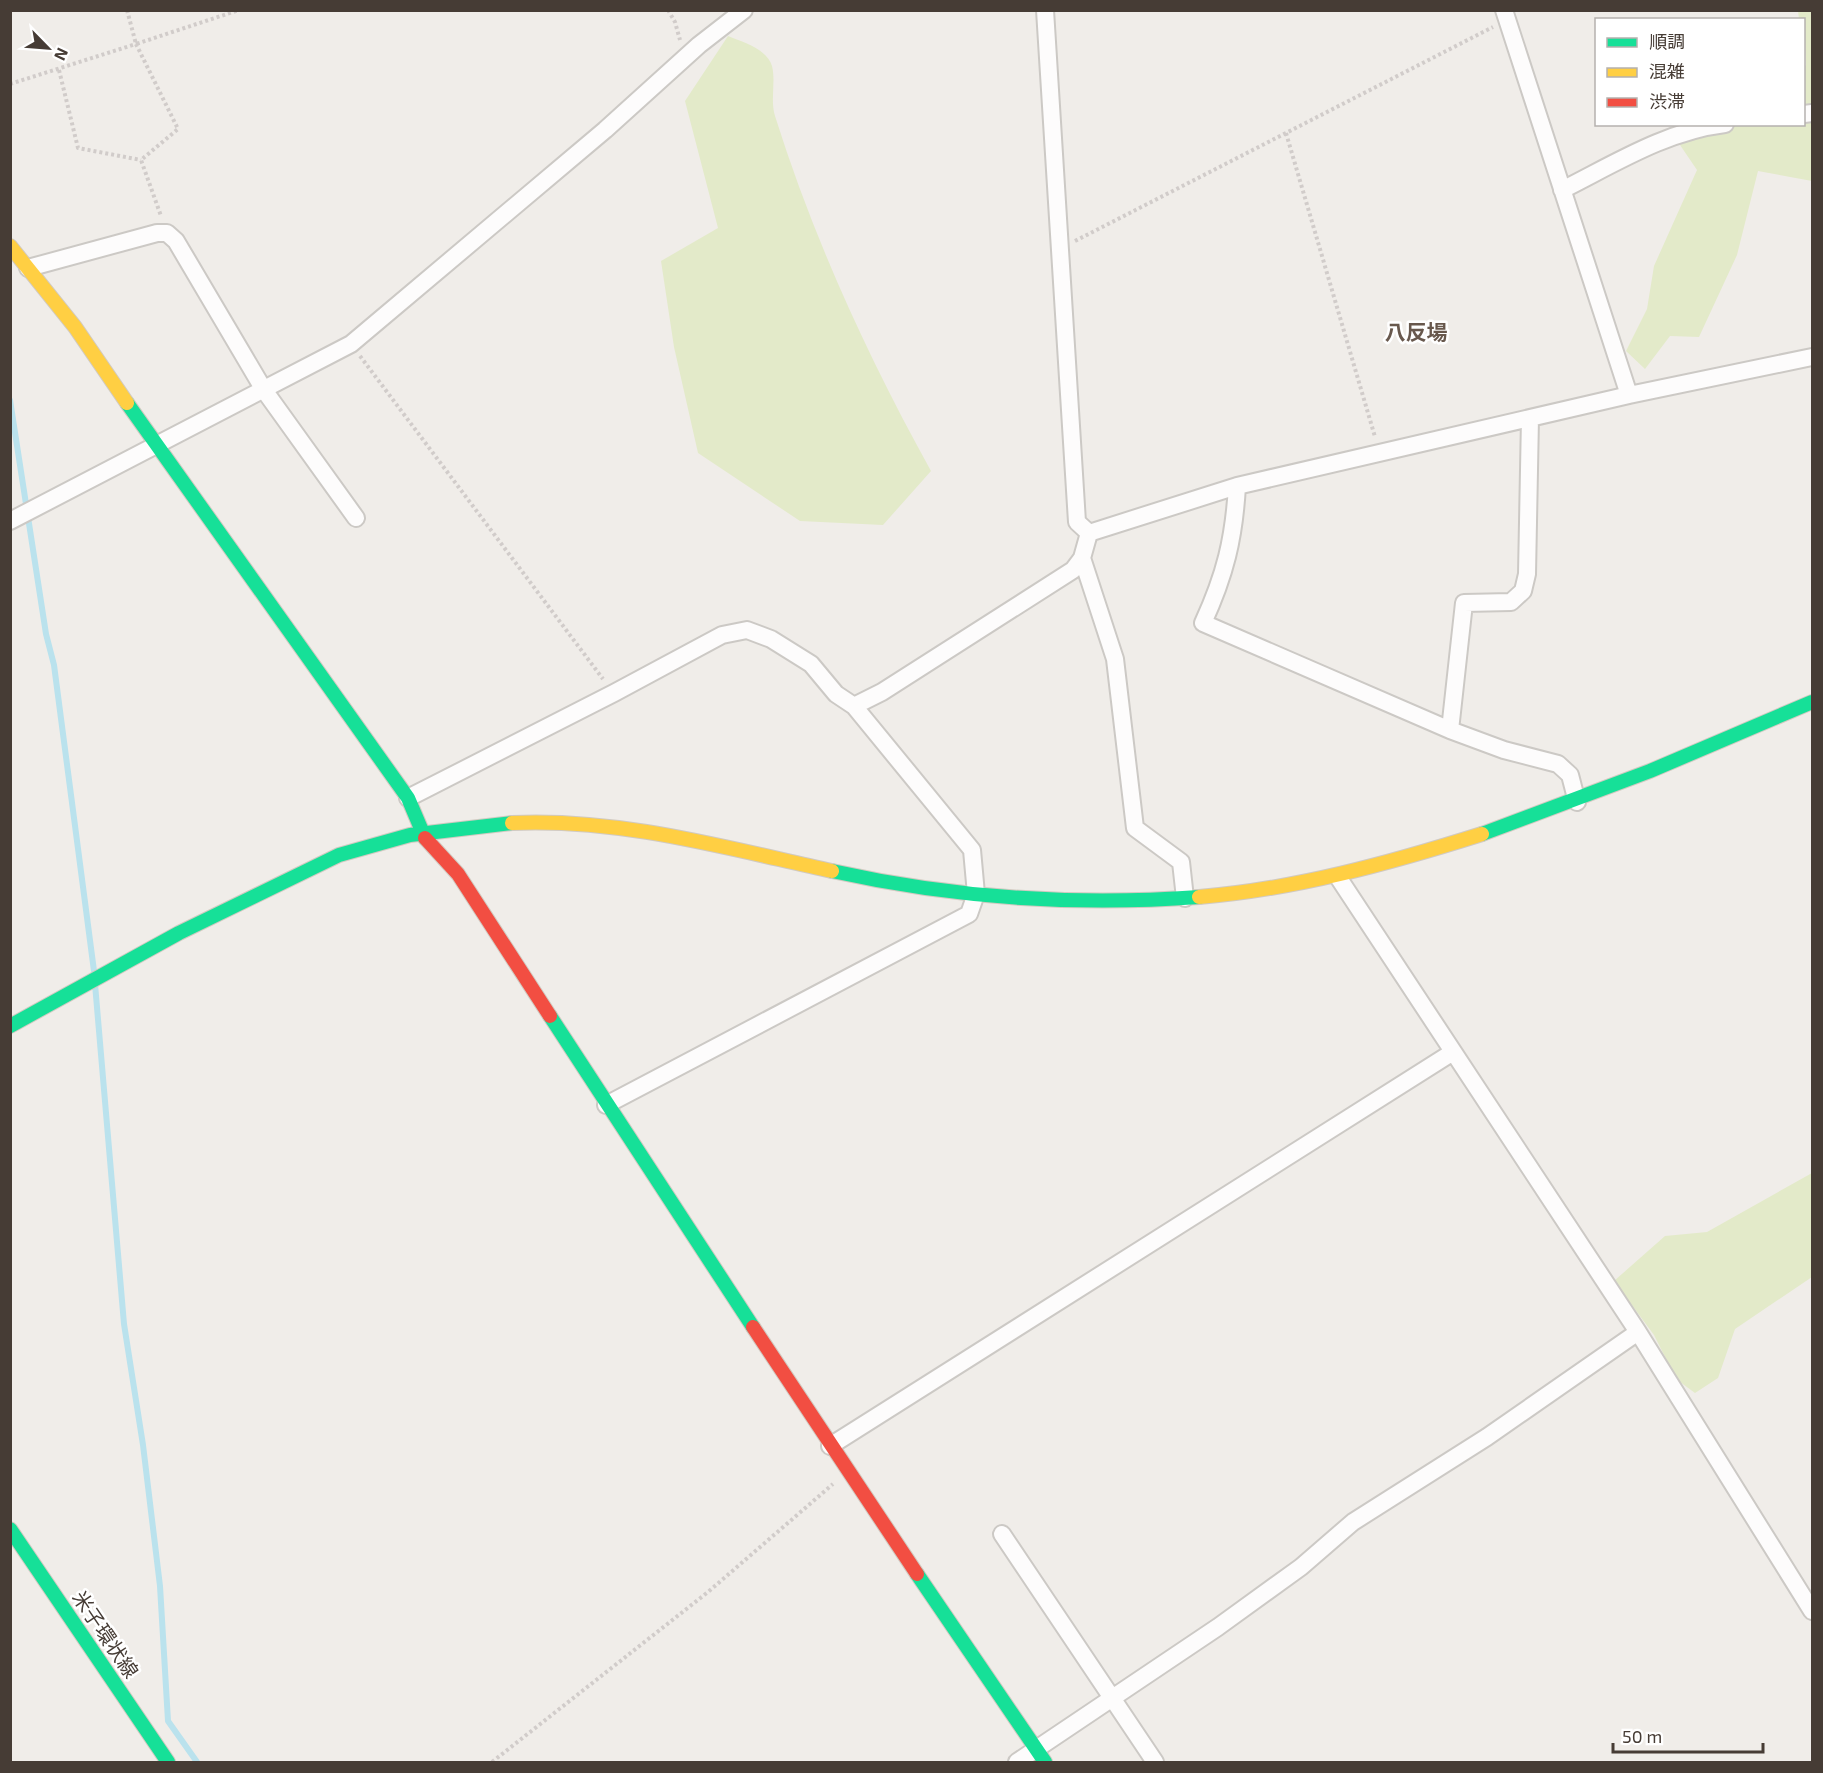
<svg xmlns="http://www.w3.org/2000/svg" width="1823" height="1773" font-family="'Exo 2','Noto Sans JP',sans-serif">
<rect width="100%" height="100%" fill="#f0ede9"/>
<path fill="#e3eac9" d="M1798 11H1812V181L1758 171 1737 255 1699 337 1670 336 1645 369 1626 351 1647 309 1654 266 1697 170 1678 142 1722 125 1804 124V67L1806 65 1804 20 1799 19Z
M728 36C743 42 767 49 772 66 776 82 770 100 775 116 814 240 868 357 931 471L883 525 800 521 698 453 674 347 661 261 718 228 685 101Z
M1812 1173V1277L1735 1329 1718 1378 1695 1393 1676 1379 1654 1335 1614 1281 1665 1236 1707 1232Z"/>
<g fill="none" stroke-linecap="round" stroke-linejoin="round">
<path stroke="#bae2ed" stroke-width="6" d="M10 400 46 634 54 665 94 971
M95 984 124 1324 143 1445 160 1586 168 1721 197 1762"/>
<defs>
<path id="street" d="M1045 10 1077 522 1089 533
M1504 10 1629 395
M1804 114 1812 113
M1562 190C1614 164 1666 131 1725 124
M28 268 157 233H167L176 241 264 390 356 518
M1237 486C1234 539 1225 575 1203 623L1450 730 1504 750 1558 764 1570 775 1577 802
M10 521 351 344 605 130 699 45 744 10
M1089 533 1237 486 1629 395 1812 357
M1082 558 1115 659 1135 828 1181 862 1185 898
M1450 730 1464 603 1511 602 1523 591 1527 574 1530 418
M408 798 614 693 722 635 747 630 771 639 811 664 836 694 854 706 882 692 1073 570 1082 558 1089 533
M606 1105 969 914 976 894 972 850 854 706
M1638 1332 1812 1611
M830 1446 1453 1052
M1002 1534 1155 1762
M1017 1762 1218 1627 1301 1567 1353 1522 1487 1437 1638 1332 1338 877"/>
<path id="fast" d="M127 403 408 798 425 838
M1482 834 1650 771 1812 702
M832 871C953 898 1076 906 1199 897
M550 1016 753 1327
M10 1026 179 933 339 855 410 835 512 823
M10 1529 168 1762
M917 1574 1045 1762"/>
<path id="slow" d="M10 246 75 327 127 403
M512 823C621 818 726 848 832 871
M1199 897C1296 889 1390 863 1482 834"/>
<path id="jam" d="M425 838 458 874 550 1016
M753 1327 917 1574"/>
</defs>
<use href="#street" stroke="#ccc9c5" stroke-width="20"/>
<use href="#fast" stroke="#d1cac1" stroke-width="16"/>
<use href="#slow" stroke="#d1cac1" stroke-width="16"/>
<use href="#jam" stroke="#d1cac1" stroke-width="16"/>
<path stroke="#d1ccca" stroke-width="4" stroke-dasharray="3 3" stroke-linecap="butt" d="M127 10 136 44 239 10
M668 10 675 22 680 40
M59 70 78 148 141 160
M10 84 136 44 178 129 141 160 161 216
M1286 133 1375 437
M1075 241 1493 27
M360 356 603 679
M492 1762 708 1592 833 1484"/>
<use href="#street" stroke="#fdfcfc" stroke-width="16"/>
<use href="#fast" stroke="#16e098" stroke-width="14"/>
<use href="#slow" stroke="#ffcf43" stroke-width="14"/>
<use href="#jam" stroke="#f24e42" stroke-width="14"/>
</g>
<g text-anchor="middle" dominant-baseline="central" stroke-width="5" stroke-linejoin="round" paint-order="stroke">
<g font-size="20" fill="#463c35" stroke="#fff">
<text transform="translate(106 1634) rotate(56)">米子環状線</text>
</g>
<g font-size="21" font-weight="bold" fill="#68584d" stroke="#fff">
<text x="1416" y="331">八反場</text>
</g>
</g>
<rect width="1823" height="1773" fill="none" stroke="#463c35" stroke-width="24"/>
<rect x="1595" y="18" width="210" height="108" fill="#ffffff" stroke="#b5b1ae" stroke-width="1.5"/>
<rect x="1607" y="38" width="30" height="9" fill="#16e098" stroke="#b5b1ae" stroke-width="1.5"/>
<text x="1649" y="48" font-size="18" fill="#463c35">順調</text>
<rect x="1607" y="68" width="30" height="9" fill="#ffcf43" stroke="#b5b1ae" stroke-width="1.5"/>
<text x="1649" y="78" font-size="18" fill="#463c35">混雑</text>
<rect x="1607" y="98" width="30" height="9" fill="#f24e42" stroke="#b5b1ae" stroke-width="1.5"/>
<text x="1649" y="108" font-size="18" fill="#463c35">渋滞</text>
<g transform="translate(48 48) rotate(115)" stroke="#ffffff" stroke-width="4.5" paint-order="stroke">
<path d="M0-4.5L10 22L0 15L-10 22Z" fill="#463c35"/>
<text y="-9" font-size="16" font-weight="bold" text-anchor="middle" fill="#463c35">N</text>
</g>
<path d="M1613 1743v9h150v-9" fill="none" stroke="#463c35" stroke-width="3"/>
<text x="1622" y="1743" font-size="18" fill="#463c35" stroke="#ffffff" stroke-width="4.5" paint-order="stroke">50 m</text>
</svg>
